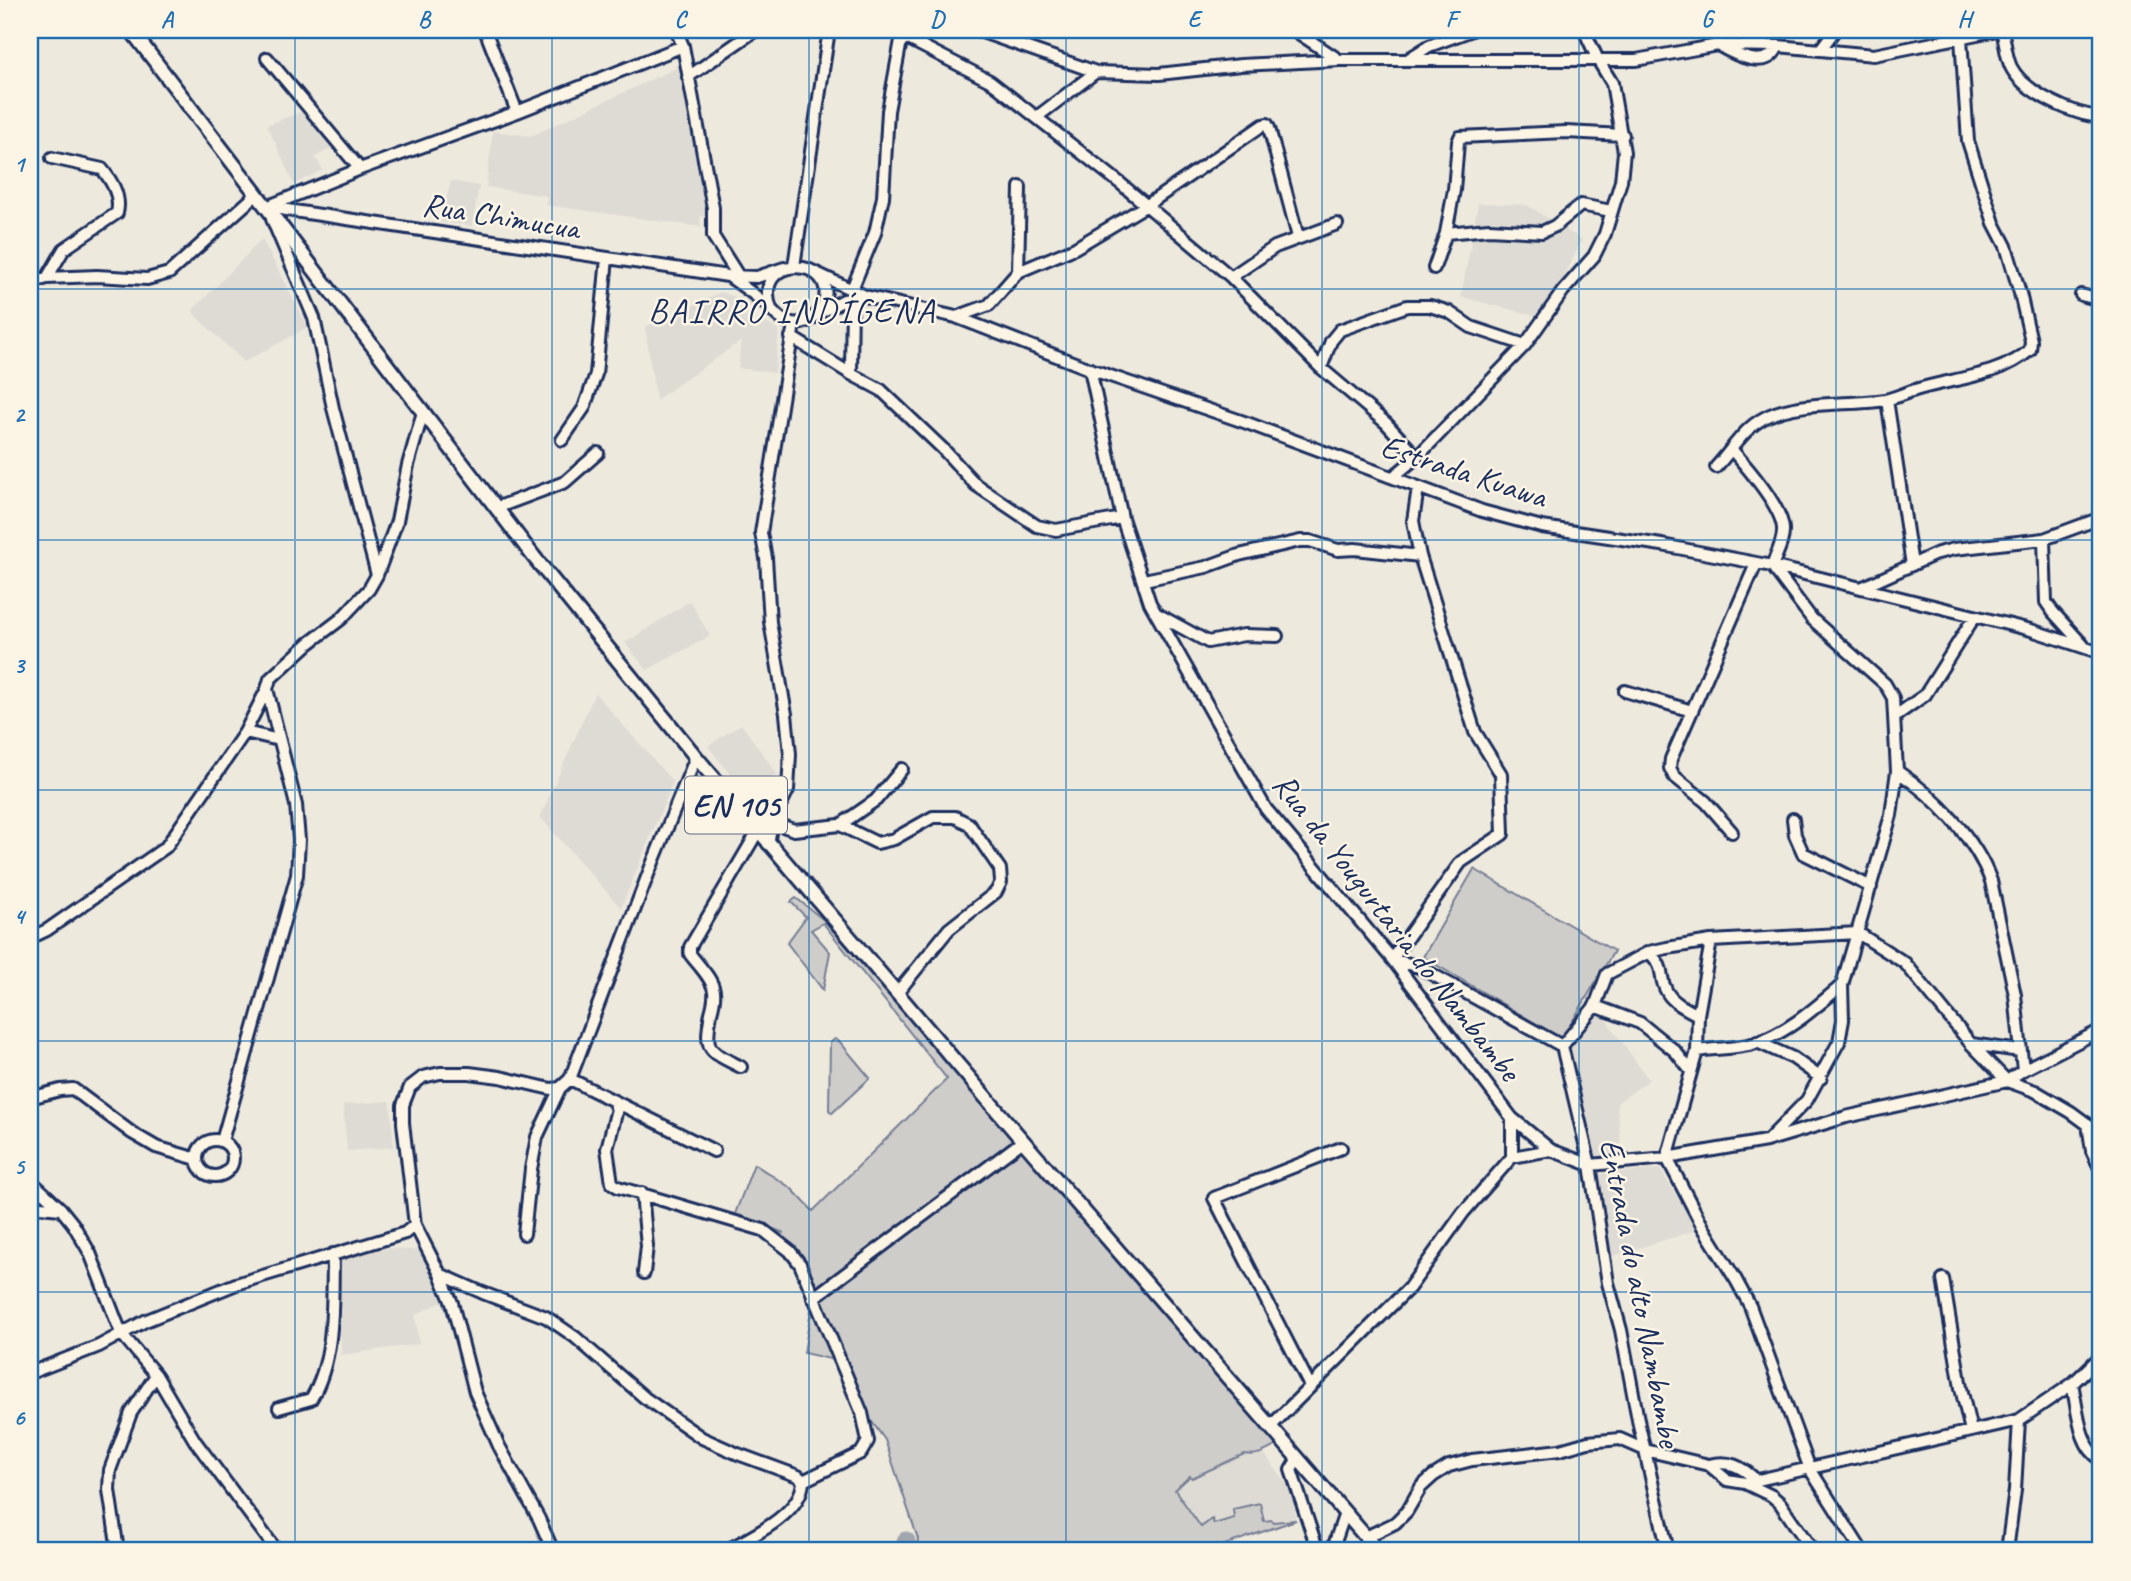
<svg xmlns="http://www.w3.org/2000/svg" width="2131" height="1581" font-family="Caveat,sans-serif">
<rect width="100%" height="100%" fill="#eee9dd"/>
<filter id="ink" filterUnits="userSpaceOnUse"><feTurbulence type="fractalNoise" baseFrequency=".0143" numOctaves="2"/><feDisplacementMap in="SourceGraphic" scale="14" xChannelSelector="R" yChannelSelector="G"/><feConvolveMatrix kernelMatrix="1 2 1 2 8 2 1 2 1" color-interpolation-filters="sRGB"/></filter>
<g filter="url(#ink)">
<path fill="#dedbd4" d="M678 67 708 215 700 217 701 227 546 205 547 196 486 187 493 131 531 136Z
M305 110 333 147 315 157 323 170 294 184 267 125Z
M451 181 479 186 472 226 440 222Z
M1478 203 1527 205 1582 240 1544 318 1461 297Z
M262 239 308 327 244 362 194 314 193 310Z
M721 292 755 304 756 309 746 316 756 330 766 323 779 330 775 373 738 368 741 341 656 400 645 327Z
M690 601 710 636 647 670 625 643Z
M595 693 673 782 621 908 540 817Z
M741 724 778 775 739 786 708 746Z
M1600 1011 1649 1080 1617 1103 1622 1155 1596 1157 1569 1047Z
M390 1101 394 1147 347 1151 343 1105Z
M1660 1169 1697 1230 1610 1257 1598 1174Z
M388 1248 421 1251 444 1301 415 1315 419 1344 341 1355 340 1260Z
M1264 1453 1292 1492 1296 1520 1216 1548 1175 1490 1190 1476 1193 1478 1244 1454 1252 1456Z"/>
<path fill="#cfcdca" stroke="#757e94" stroke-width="2" d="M1474 869 1614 951 1562 1039 1423 957Z
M796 898 825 921 1277 1445C1266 1451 1257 1457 1244 1454L1192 1478 1190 1476 1175 1490 1201 1527 1212 1519 1214 1524 1234 1518 1233 1509 1260 1503 1264 1521 1272 1520 1273 1522 1296 1520 1216 1548 1217 1551H915L918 1539 885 1440 857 1401 839 1361 804 1353 813 1298 800 1264 763 1230 784 1233 735 1214 754 1164 791 1188 813 1211 947 1079 823 923 811 930 830 952 823 990 787 943 806 917 791 902Z
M835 1039 840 1042 870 1078 832 1113 829 1110 830 1043Z"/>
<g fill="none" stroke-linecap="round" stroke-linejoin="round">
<path stroke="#a2a7af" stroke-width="19" d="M906 1541 907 1551"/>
<defs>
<path id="minor" d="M485 30 517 112
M676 30 683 46 713 208V236L739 277
M891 30 990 81 1120 183 1231 277 1321 368 1386 423 1417 457
M976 30 1096 72 1159 74 1241 65 1339 60H1636L1718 45 1778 46 1874 55 1997 30
M1294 30 1339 60
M1718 30V45C1735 55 1768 72 1778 46
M2002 30C2005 41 2006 57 2011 67 2024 93 2074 115 2101 117
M1820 50 1835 30
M267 58 360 169
M1410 58 1429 46 1472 30
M688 77 756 30
M1038 116 1096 72
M269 206 360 169 517 112 683 46
M267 207 728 276 757 277 784 268
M272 219 314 318 333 408 377 575
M1446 233 1454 190 1458 142 1460 137 1566 132 1623 135
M794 266 829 30
M1434 268 1446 233 1489 229 1542 232 1555 226 1581 205 1611 211
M812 271 865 296 956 317 1090 369 1247 423 1482 511 1542 527 1662 545 1772 566 2031 630 2101 653
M1018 272 1020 187
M1231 277 1275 247 1337 224
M47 278 64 249 117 213C121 197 112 181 102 169L52 158
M731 278C744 287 757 296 769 307 774 312 778 318 785 321 800 328 819 319 824 303 838 256 751 253 771 309
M30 283 47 278 97 276 147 279 169 273 257 194
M852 289 875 233 883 197 888 111 902 35 910 30
M2081 295 2101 300
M819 313 844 300 856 298
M956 317 989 305 1018 272 1075 248 1147 205 1263 125 1267 124 1269 128 1298 237
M791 337 851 374 852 299
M1321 368 1331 341 1340 330 1407 306H1430L1449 312 1471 327 1525 345
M1090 369 1122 518 1150 603 1266 809 1392 959 1512 1118 1551 1150 1590 1165 1667 1158 1766 1141 1846 1117 2007 1081 2023 1070 2101 1030
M851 374 881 390 943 449 976 485 1037 526 1056 530 1122 518
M1887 400 1912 565
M562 440 584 408 596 374 607 258
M1732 450C1747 467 1782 507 1783 529 1784 541 1776 555 1772 566L1812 619 1885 684 1893 698 1897 771 1891 815 1842 985 1843 1020 1839 1042 1807 1100 1769 1139
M1716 467C1732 450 1743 429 1764 418 1797 400 1848 406 1885 400 1895 398 1905 393 1915 390 1953 378 1999 377 2030 350L2031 341 2020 293 2006 246 1994 223 1968 141 1961 38
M1393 477 1417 457 1525 345 1563 291 1594 256 1605 234 1621 181 1624 152 1612 83 1598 60 1584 30
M1418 488 1413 521 1420 556 1475 732 1501 774 1503 834 1461 862 1392 959 1419 967 1562 1046 1595 1006 1607 974 1649 952 1667 948 1711 941 1858 933 1905 963 1971 1044 2007 1081 2035 1091 2071 1112 2101 1134
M496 508 565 482 598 453
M2044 539 2046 602 2053 612 2083 645
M1144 580 1206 567 1239 555 1300 541H1310L1338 550 1355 549 1420 556
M1861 588 1938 553 1954 549 2044 539 2101 518
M1157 614 1208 642 1244 635 1277 636
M1625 691 1692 711
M1894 717 1925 695 1975 616
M245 732 279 740
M1897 771C1935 797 1975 837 1991 881L2015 995 2023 1070
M1793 819 1795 835 1803 853 1871 887
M772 822 794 830 840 825 876 800 902 769
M840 825 877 843 894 839 933 817H955L969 824 1000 869 1001 882 996 892 949 929 897 993
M1732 832 1706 802 1674 776 1670 768 1671 759 1756 564
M768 844 772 822 788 790 790 754 786 714 770 622 766 558 761 533 794 324
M30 938 47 930 166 847 245 732 267 689 270 679 308 644 341 619 369 589 377 575 397 521 408 465 423 412
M1711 941 1698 1015 1697 1051 1667 1158 1703 1227 1736 1280 1750 1306 1810 1469 1862 1551
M1649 952C1668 971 1657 975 1667 992 1673 1003 1687 1009 1698 1015
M1595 1006 1640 1023 1675 1051 1690 1070
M1757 1042 1793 1058 1821 1078
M1971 1044 2020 1051
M1562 1046 1590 1165 1608 1283 1621 1330 1639 1425 1668 1551
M1697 1051C1717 1048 1737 1049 1756 1043 1789 1032 1816 1007 1842 985
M741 1067C708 1050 704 1052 711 1013 713 1006 715 998 714 991 712 978 698 965 690 954V947L758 831
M570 1079 714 1151
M30 1098 60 1090 73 1089 132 1133 156 1147 197 1159
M613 1101 617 1109 607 1149 612 1183 618 1187 763 1230 790 1251 800 1264 862 1413 868 1441 861 1453 803 1481
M1512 1118V1157
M2088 1124 2092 1151 2101 1170
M197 1158a18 18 0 1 1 36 0a18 18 0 1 1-36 0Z
M222 1141 297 875 299 840 296 805 267 689
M30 1180 61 1209 73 1224 90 1253 121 1333 156 1375 195 1441 277 1551
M642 1193 647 1246 644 1273
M30 1206 61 1209
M524 1234 531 1169 537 1137 560 1088
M440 1274 483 1293 546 1317 575 1337 645 1398 702 1438 738 1454 798 1476 803 1481C802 1514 751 1537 725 1551
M1943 1279 1961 1388 1971 1431
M813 1298 1023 1141
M30 1373 99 1346 145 1321 236 1284 405 1233 415 1225
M2072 1384C2078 1408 2078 1447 2101 1459
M1310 1386 1214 1198 1341 1148
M279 1408 311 1399C336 1358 332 1301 333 1254
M1271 1426 1409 1288 1463 1213 1512 1157 1551 1150
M1298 1458 1291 1470 1318 1551
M1709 1465C1729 1460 1741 1466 1756 1480
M1745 1483 1772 1496 1780 1503 1813 1551
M1366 1537 1395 1523 1407 1511 1421 1487 1433 1476 1449 1466 1472 1460 1560 1450 1588 1442 1620 1439 1645 1450 1709 1465 1727 1480 1745 1483 2019 1420 2072 1384 2101 1356
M118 1551 109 1490 110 1470 131 1413 156 1375
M553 1551 539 1519 499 1446 475 1392 452 1303 440 1274 415 1225 403 1123V1105L410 1087 423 1077 440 1073H469L500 1077 551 1089 560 1088 570 1079 649 872 696 757
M1332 1551 1345 1513
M2007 1551 2015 1490 2019 1420"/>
<path id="major" d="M131 30 534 557 696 757 1023 1141 1378 1551"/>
</defs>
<use href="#minor" stroke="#1b2f5e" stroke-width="16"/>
<use href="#major" stroke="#1b2f5e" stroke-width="18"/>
<use href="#minor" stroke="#fcf5e5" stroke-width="10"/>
<use href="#major" stroke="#fcf5e5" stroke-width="12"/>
</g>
</g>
<path fill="none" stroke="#1f6fb2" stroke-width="2" stroke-opacity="0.55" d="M295 30V1551M552 30V1551M809 30V1551M1066 30V1551M1322 30V1551M1579 30V1551M1836 30V1551M30 289H2101M30 540H2101M30 790H2101M30 1041H2101M30 1292H2101"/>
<g text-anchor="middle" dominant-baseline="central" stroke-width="5" stroke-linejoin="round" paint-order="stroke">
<rect fill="#fcf5e5" stroke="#5e6a86" stroke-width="2" x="685" y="776.5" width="102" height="57" rx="5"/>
<g font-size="32" font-weight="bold" fill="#1b2f5e">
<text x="736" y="805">EN 105</text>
</g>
<g font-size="33" fill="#1b2f5e" stroke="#fcf5e5">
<text transform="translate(501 216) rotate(9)">Rua Chimucua</text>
<text transform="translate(1464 471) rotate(18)">Estrada Kuawa</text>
<text transform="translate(1397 927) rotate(52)">Rua da Yougurtaria do Nambambe</text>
<text transform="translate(1641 1293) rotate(79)">Entrada do alto Nambambe</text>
</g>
<g font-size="35" letter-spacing="2" fill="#1b2f5e" stroke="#fcf5e5">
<text x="792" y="310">BAIRRO INDÍGENA</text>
</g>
</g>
<rect width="2131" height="1581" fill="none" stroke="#fcf5e5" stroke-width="77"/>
<rect x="38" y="38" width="2054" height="1504" fill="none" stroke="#1f6fb2" stroke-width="2.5"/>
<g font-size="23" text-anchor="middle" font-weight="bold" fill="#1f6fb2">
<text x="167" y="27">A</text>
<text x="424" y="27">B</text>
<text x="680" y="27">C</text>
<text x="937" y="27">D</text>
<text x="1194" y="27">E</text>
<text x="1451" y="27">F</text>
<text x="1707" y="27">G</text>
<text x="1964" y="27">H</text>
<text x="19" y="172">1</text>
<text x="19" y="422">2</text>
<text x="19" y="673">3</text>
<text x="19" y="924">4</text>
<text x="19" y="1174">5</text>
<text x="19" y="1425">6</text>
</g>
</svg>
